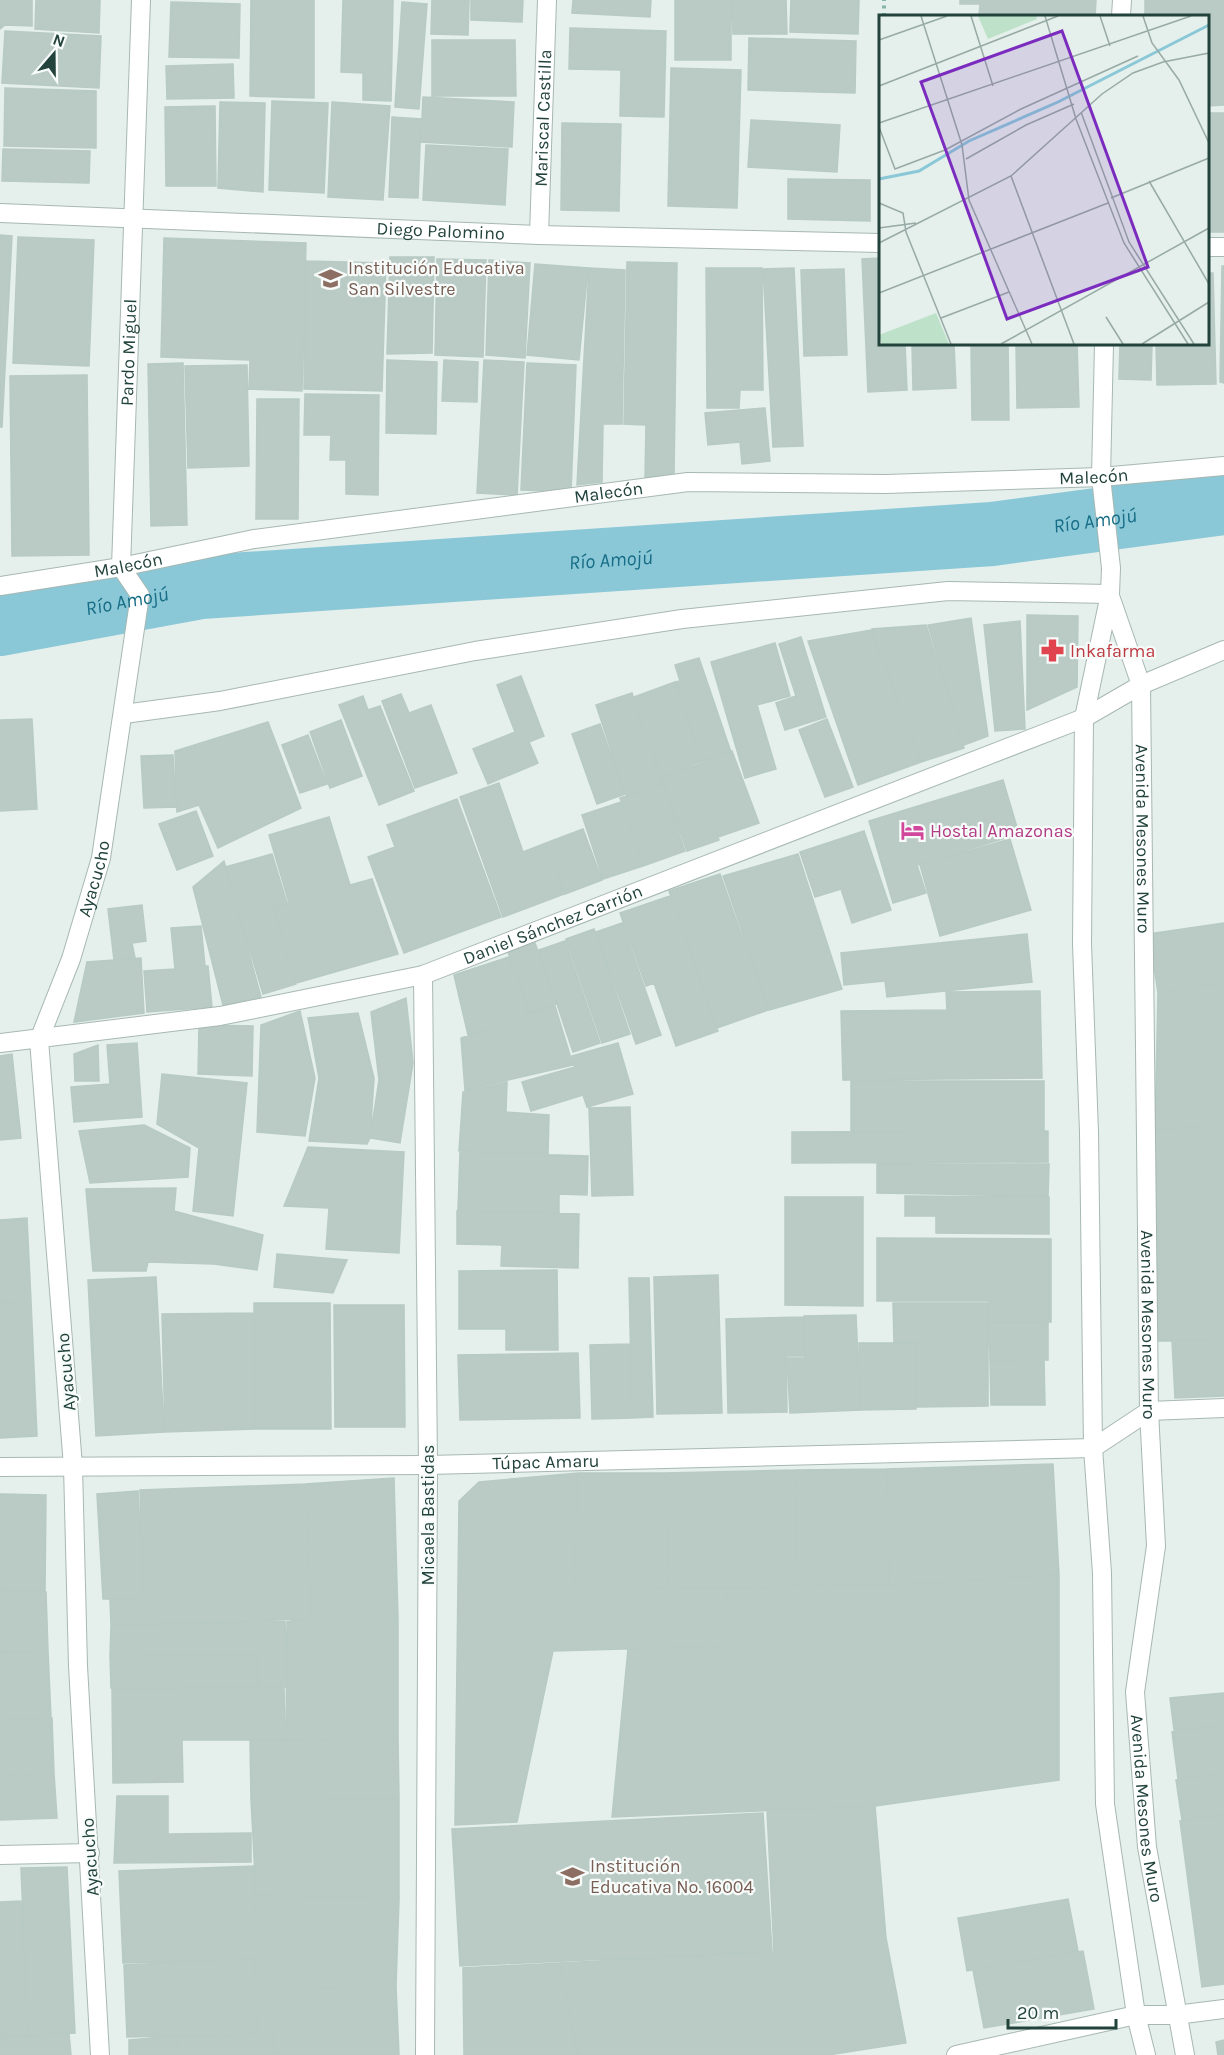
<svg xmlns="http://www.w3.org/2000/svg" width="1224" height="2055" font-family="Karla,sans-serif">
<rect width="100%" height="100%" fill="#e5efeb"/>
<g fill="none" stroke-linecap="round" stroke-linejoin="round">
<path stroke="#8ac8d8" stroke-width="64" id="s1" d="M0 624 201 587 992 534 1224 503"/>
</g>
<path fill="#bacbc5" stroke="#b7cac3" stroke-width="1.5" d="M0 0H32V26L5 25 0 29Z
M36 0H100L99 33 35 29Z
M251 0H314V98L250 96Z
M343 0H393L391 101 363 100V73L341 72Z
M432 0H469L468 35 431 34Z
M471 0H523L522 22 471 20Z
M573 0H651L650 17 572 13Z
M675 0H731V60H675Z
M732 0H786L787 34H733Z
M791 0H859L858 34 790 32Z
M960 0H1096L1095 16H979L980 4H960Z
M1145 0H1224V105L1208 106V16H1145Z
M171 2 240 4 239 58 169 57Z
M402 2 427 4 419 109 395 107Z
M570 28 666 31 664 117 620 116 621 70 569 69Z
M5 31 101 36 99 88 2 83Z
M749 38 856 41 855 93 748 90Z
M432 40H515L516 96H432Z
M233 64 234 98 167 99 166 66Z
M671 68 741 70 737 208 668 206Z
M5 88 96 91V148L4 146Z
M423 97 514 102 512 147 421 142Z
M272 101 328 103 324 193 269 190Z
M220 102 265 103 263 192 218 188Z
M332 102 390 106 383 200 328 197Z
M215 106 216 186H166L165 107Z
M1208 113H1224V232H1208Z
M392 117 421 119 418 198 389 197Z
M751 120 840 125 837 172 748 167Z
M562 123 621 124 619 211 561 210Z
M426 145 508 149 505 205 423 200Z
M3 149 90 151 89 183 2 181Z
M788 179 870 180V221L788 219Z
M0 235 12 236 2 427H0Z
M18 237 94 240 89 366 13 363Z
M164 238 306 243 302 391 249 389 250 360 161 357Z
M390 257H434L432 353 387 354Z
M880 258V344H905L907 390 868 392 862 259Z
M437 259 486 260 483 357 435 355Z
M489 260 530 263 525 358 486 355Z
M306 261 386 263 382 391 304 389Z
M627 262 677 263 674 477H645L646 425 624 424Z
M535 264 588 268 579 360 527 355Z
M1222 266H1224V383L1220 382Z
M589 268 625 270 622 424H603L602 482 577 485Z
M706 268H762L763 390H740L739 408H707Z
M794 268 803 446 773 447 763 269Z
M844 269 847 355 804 356 801 270Z
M1208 273H1213L1216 384 1157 385 1156 344H1208Z
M912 344H954L956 388 913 390Z
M971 344H1008L1009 420H972Z
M1016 344H1077L1079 407 1017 408Z
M1120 344H1152L1151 380 1119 379Z
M387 360 437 362 436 434 386 433Z
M444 360 478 362 477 402 442 401Z
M484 360 524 362 517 495 477 493Z
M183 363 187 525 151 526 148 364Z
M527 363 576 365 571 492 521 490Z
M247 365 249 466 188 468 185 366Z
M87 375 89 555 12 556 10 376Z
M305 394 379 395 378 495 346 494V460H330L331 435H304Z
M257 399H299L298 519H256Z
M765 408 770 461 742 464 740 442 708 445 705 413Z
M1027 615 1078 616 1077 687 1027 710Z
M971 618 988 736 964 745 928 625Z
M1020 621 1025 729 995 731 984 625Z
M926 625 964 748 921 762 872 629Z
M871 630 921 762 858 785 808 641Z
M801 637 826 717 785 730 776 703 796 696 779 644Z
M775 643 790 696 757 705 776 769 745 778 711 662Z
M699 658 731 752 702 761 675 682 680 681 675 665Z
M521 676 544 736 529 742 538 763 488 784 473 749 515 732 497 685Z
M675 682 702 761 661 777 634 697Z
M632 693 662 784 626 795 596 705Z
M401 694 409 713 431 705 457 773 415 788 382 701Z
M363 696 368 710 380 706 414 791 379 805 339 705Z
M32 719 37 809 0 811V720Z
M827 719 853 787 825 797 799 730Z
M341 720 362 776 330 788 310 732Z
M268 722 301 808 218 848 199 805 177 812 175 751Z
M600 724 625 794 597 804 572 734Z
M308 735 327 784 300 793 282 745Z
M732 751 759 823 718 837 694 766Z
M173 755 176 807 144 808 141 756Z
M694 766 719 840 687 851 661 778Z
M1003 780 1019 834 917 865 926 893 893 903 869 821Z
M499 783 523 852 546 843 564 894 503 917 460 797Z
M662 784 685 851 643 866 620 798Z
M457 799 501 917 404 953 368 857 395 847 387 825Z
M621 802 643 866 603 879 582 815Z
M196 811 213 856 177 870 159 824Z
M329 817 350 885 372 879 398 954 296 983 273 908 289 903 269 835Z
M583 829 602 880 565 894 546 843Z
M864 831 891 910 852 923 841 889 815 897 800 852Z
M1010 839 1031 910 940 936 920 865Z
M272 854 287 903 273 907 296 984 263 994 225 867Z
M798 854 842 989 769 1010 723 876Z
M224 861 261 997 223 1005 193 887Z
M720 874 768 1010 717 1028 669 891Z
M670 896 718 1031 676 1046 654 983 646 986 620 913Z
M142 905 146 941 132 943 135 958 114 960 108 909Z
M622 923 661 1035 636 1044 596 932Z
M1224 923V983L1158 993 1149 934Z
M201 926 205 966H208L212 1007 147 1012 144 971 175 969 171 928Z
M594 929 630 1034 602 1043 566 939Z
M1027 934 1032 982 887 997 885 981 844 985 841 953Z
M565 941 600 1043 573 1052 539 950Z
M535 943 557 1004 530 1013 508 952Z
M509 957 529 1014 468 1035 454 975Z
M141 958 144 1013 74 1022 87 962Z
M1224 983V1124L1155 1130 1158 993Z
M1040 991 1042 1078 843 1080 841 1011 947 1010 946 992Z
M406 998 413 1063 400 1143 370 1138 379 1080 371 1012Z
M555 1006 573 1065 465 1090 461 1038Z
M300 1011 315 1078 305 1136 257 1132 261 1025Z
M358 1013 374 1078 370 1138 367 1144 309 1141 319 1078 308 1018Z
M199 1025 253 1026 252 1076 198 1074Z
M137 1043 142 1117 74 1122 71 1087 110 1084 107 1045Z
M618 1043 633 1094 587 1107 583 1095 531 1111 522 1082 575 1067 572 1056Z
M98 1045 99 1081H75L74 1054Z
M12 1054 21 1138 0 1140V1056Z
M162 1074 247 1083 233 1216 193 1211 199 1148 157 1124Z
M851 1081H1044V1131H851Z
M507 1082 506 1112 549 1115 548 1154 459 1151 463 1092Z
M630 1107 633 1195 592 1196 589 1108Z
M1224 1124V1234L1156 1236 1155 1130Z
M144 1125 190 1148 188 1177 90 1183 79 1131Z
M1048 1131V1162L792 1163V1132Z
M308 1147 404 1152 399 1253 326 1249 329 1208 284 1206Z
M460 1152 588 1156 587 1195 559 1194V1213L458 1210Z
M877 1164H1049L1048 1196 877 1193Z
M176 1188 174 1211 263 1235 257 1270 214 1264 148 1262 146 1271H93L86 1189Z
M905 1196 1049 1197V1234L936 1233V1216H905Z
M785 1197H863V1306L785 1305Z
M457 1211 579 1214 578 1268 501 1266 502 1245 457 1244Z
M27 1218 31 1301 0 1302V1220Z
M1224 1234V1339L1157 1341 1156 1236Z
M877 1238 1051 1239V1322H989V1301H877Z
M277 1254 347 1260 333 1293 274 1287Z
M557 1270 558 1350H506V1329H459V1271Z
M718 1275 722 1413 657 1414 654 1277Z
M156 1277 164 1432 96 1436 88 1280Z
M629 1278H649L653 1417 632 1418Z
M31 1301 37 1436 0 1438V1303Z
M254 1303H330L331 1429H255Z
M893 1303H988V1406L917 1407 916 1342H894Z
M334 1305H404L405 1427H335Z
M253 1313 255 1429 165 1432 162 1314Z
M856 1315 860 1410 790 1413 787 1358H805L804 1316Z
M803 1317 804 1356H786L787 1412 728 1413 726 1319Z
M989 1323H1048V1360L990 1361Z
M1224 1339V1396L1175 1398 1172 1341Z
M859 1343H915L916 1409 860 1410Z
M630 1344 632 1418 592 1419 590 1345Z
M578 1353 580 1418 460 1420 458 1355Z
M1044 1360 1045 1405H991L990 1361Z
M1053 1464 1059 1575 889 1585 887 1469Z
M887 1469 889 1585 797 1587 795 1470Z
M795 1470 797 1587 669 1589 666 1473Z
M578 1473 574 1589 726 1588 725 1646 553 1651 517 1822 455 1825 459 1501 479 1482Z
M578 1473H666L669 1589H574Z
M394 1478 398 1619H311L306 1484Z
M306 1484 311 1619 111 1625 110 1599 144 1598 140 1490Z
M138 1491 144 1597 103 1599 97 1494Z
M0 1494 46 1495 45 1591 0 1590Z
M1059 1575V1780L875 1806 612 1817 628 1649 725 1646 726 1588 889 1585Z
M0 1591 46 1592 48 1651 0 1652Z
M311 1619H398V1739L286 1740 287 1622Z
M285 1621 287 1687H258L257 1653 110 1656 111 1626Z
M48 1651 51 1718 0 1720V1653Z
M257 1654V1687L111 1688 110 1656Z
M258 1688H284L285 1740H182L183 1782 113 1783 112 1689Z
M1224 1693V1725L1174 1730 1170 1698Z
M52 1718 54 1773 0 1775V1720Z
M1224 1725V1773L1178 1779 1172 1732Z
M398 1739 399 1799 251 1800 250 1740Z
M54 1773 57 1818 0 1820V1775Z
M1224 1773V1814L1182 1820 1176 1780Z
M117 1796H168V1834L251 1833V1862L114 1863Z
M399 1799V1899L256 1895 251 1800Z
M875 1806 886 1938 906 2043 828 2055H578L560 1963 774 1952 767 1810Z
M763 1813 772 1951 460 1966 452 1829Z
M1224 1815V1984L1202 1987 1180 1821Z
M255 1866 256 1959 123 1963 119 1871Z
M67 1867 75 2033 28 2035 21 1868Z
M256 1895 399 1899 396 1986 256 1990Z
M1068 1899 1078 1951 967 1971 958 1918Z
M21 1901 28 2035 0 2037V1902Z
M1083 1951 1094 2009 984 2028 973 1970Z
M255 1959 257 2034 127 2037 124 1965Z
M560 1963 577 2055H464L463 1968Z
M396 1986 399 2055H274L273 2035H257L256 1990Z
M69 2034 71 2055H0V2038Z
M273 2035 274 2055H178L177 2036Z
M177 2036 178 2055H129V2040Z
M1224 2040V2055H1218L1216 2042Z"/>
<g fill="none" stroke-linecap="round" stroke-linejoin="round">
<defs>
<g id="minor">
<path id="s2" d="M0 213 539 235 880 243"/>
<path id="s3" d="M539 235 547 0"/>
<path d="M1208 247H1224"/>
<path id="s4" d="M0 586 121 567 254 539 688 482 886 484 1101 477 1224 466"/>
<path d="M124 714 220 701 475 651 682 619 948 591 1110 594"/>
<path d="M423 975 428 1465 425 2055"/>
<path id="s5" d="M0 1043 220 1016 423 975 1084 718 1141 685 1224 650"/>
<path id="s6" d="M0 1467 428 1465 1093 1448 1149 1411 1224 1408"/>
<path d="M0 1855 90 1853"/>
<path id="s7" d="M100 2055 78 1666 73 1466 39 1040 71 959 101 858 140 595 121 567 141 0"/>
<path d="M956 2055 1136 2015H1176L1224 2009"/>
</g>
<g id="tertiary">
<path d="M1121 16 1122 0"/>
<path d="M1104 344 1101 477 1111 568 1110 594 1084 718 1082 944 1089 1132 1093 1448 1102 1573 1105 1804 1136 2015 1146 2055"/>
<path id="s8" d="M1110 596 1141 685 1149 1411 1156 1546 1135 1692 1147 1847 1185 2055"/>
</g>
</defs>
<use href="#minor" stroke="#a7b8b3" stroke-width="20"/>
<use href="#tertiary" stroke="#a7b8b3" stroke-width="20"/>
<path stroke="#83b5a8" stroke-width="4" stroke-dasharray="3 4.5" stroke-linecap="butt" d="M884 16V0"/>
<use href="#minor" stroke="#fff" stroke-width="18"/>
<use href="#tertiary" stroke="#fff" stroke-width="18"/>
</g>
<defs>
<symbol id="school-bare" viewBox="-9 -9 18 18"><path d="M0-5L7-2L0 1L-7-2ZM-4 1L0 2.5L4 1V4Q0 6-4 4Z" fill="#8d6e63" stroke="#f7fbf9" stroke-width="2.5" paint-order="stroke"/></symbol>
<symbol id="pharmacy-bare" viewBox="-9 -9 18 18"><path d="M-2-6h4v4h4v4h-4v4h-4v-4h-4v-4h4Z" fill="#e0444e" stroke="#f7fbf9" stroke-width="2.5" paint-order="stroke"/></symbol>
<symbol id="hotel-bare" viewBox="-9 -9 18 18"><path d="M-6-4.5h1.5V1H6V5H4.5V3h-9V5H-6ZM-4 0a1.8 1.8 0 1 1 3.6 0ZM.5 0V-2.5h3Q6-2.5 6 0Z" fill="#d1479c" stroke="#f7fbf9" stroke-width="2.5" paint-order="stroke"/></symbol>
</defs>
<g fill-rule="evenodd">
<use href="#school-bare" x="314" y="262" width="33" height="33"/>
<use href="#pharmacy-bare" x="1036" y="634" width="33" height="33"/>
<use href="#hotel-bare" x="896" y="814" width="33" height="33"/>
<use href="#school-bare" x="556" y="1860" width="33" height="33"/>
</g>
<g text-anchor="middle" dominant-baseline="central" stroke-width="4.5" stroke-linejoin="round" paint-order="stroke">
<g font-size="18" fill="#22433c" stroke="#f7fbf9">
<text stroke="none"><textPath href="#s3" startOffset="117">Mariscal Castilla</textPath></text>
<text stroke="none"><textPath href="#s2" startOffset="441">Diego Palomino</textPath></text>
<text stroke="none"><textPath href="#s7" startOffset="1724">Pardo Miguel</textPath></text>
<text stroke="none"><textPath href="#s4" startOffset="1102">Malecón</textPath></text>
<text stroke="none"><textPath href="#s4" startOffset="616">Malecón</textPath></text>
<text stroke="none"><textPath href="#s4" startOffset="130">Malecón</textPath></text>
<text stroke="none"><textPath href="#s8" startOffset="248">Avenida Mesones Muro</textPath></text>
<text stroke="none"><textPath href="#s7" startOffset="1188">Ayacucho</textPath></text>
<text stroke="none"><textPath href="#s5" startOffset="568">Daniel Sánchez Carrión</textPath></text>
<text stroke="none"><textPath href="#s8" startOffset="734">Avenida Mesones Muro</textPath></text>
<text transform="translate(66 1372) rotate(-95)">Ayacucho</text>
<text stroke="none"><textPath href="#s6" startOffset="546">Túpac Amaru</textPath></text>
<text transform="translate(428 1515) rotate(-90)">Micaela Bastidas</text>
<text stroke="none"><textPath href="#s8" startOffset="1220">Avenida Mesones Muro</textPath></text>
<text transform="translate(90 1857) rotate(-94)">Ayacucho</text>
</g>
<g font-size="18" fill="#785e54" stroke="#f7fbf9" text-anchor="start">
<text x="348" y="268">Institución Educativa<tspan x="348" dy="21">San Silvestre</tspan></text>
<text x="590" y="1866">Institución<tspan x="590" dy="21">Educativa No. 16004</tspan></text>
</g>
<g font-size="18" fill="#be3a42" stroke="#f7fbf9" text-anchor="start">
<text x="1070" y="651">Inkafarma</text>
</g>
<g font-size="18" fill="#b23c85" stroke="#f7fbf9" text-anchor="start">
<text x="930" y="831">Hostal Amazonas</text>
</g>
<g font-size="20" font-style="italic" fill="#166d85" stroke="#f7fbf9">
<text stroke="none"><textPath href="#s1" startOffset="1101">Río Amojú</textPath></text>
<text stroke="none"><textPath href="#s1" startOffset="615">Río Amojú</textPath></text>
<text stroke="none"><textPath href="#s1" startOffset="129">Río Amojú</textPath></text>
</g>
</g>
<g transform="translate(879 15)">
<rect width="330" height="330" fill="#e5efeb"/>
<path d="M99 1H157L158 4 109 24ZM57 298 70 329H3L0 320Z" fill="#bde2c9"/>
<path fill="none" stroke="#8ac8d8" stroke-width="3" d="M0 164 40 156 90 126 179 87 330 10"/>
<path fill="none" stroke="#97aaa5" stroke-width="1.5" d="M42 1 83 130 90 185 153 329M92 1 114 71M166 1 197 104 245 228 309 329M221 1 231 31M264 1 273 28 300 65 330 128M0 25 68 1M0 71 179 1M202 97 250 227 315 329M0 108 312 1M0 112 16 154 66 135 142 94 259 41M87 144 147 110 195 89M132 161 195 329M270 166 330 269M232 183 330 143M0 188 24 198 27 217 72 329M0 213 37 208M0 228 132 161 223 79 254 58 284 47 330 38M0 278 229 188M227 302 244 329M62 303 130 277M122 329 330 213M263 329 330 287"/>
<path fill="#7b2cbf" fill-opacity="0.15" stroke="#7b2cbf" stroke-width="3" d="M183 16 269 252 128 304 42 67Z"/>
<rect width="330" height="330" fill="none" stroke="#22433c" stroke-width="3"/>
</g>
<g transform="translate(54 54) rotate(20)" stroke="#f7fbf9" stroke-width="4.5" paint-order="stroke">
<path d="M0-4.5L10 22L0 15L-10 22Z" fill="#22433c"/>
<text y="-9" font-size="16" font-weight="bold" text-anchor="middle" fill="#22433c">N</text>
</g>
<path d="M1008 2019v9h108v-9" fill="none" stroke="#22433c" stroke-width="3"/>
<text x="1017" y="2019" font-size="18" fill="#22433c" stroke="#f7fbf9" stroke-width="4.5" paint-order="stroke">20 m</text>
</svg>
